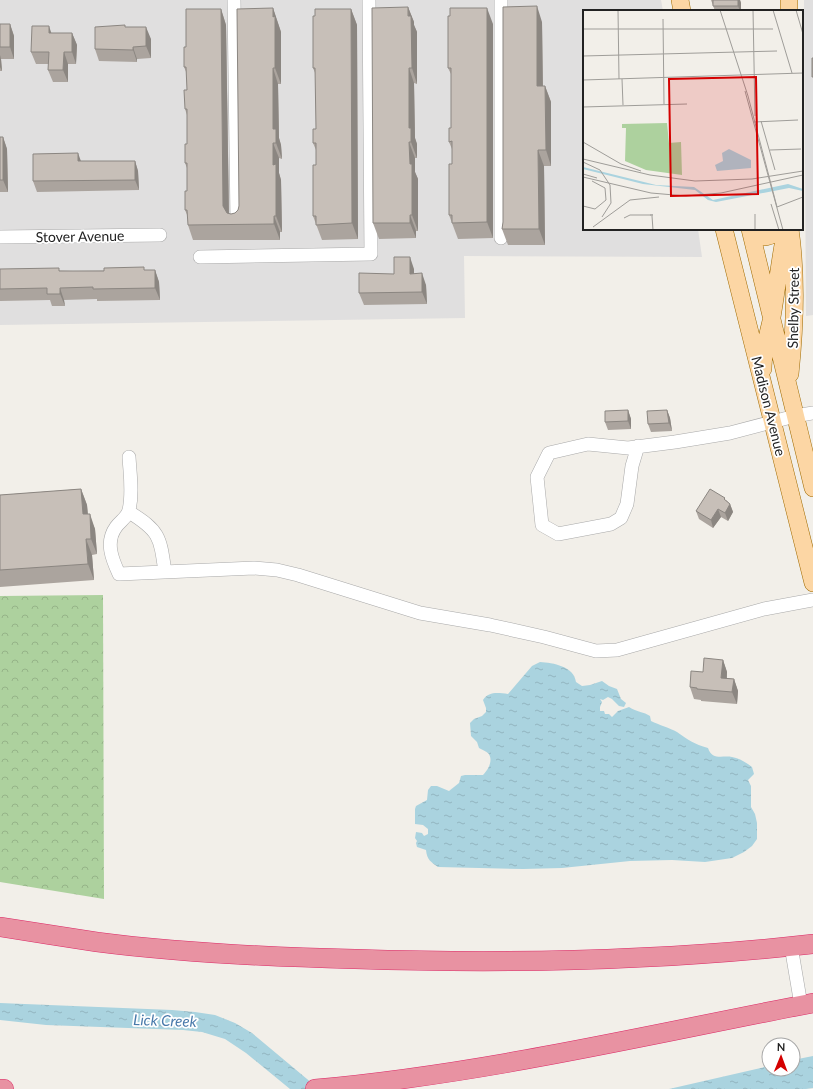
<svg xmlns="http://www.w3.org/2000/svg" width="813" height="1089" font-family="Lato,sans-serif">
<defs>
<pattern id="forest-crowns" width="20" height="18" patternUnits="userSpaceOnUse"><rect width="20" height="18" fill="#add19e"/><path d="M2 6a3 3 0 1 1 6 0M12 15a3 3 0 1 1 6 0" fill="none" stroke="#95b388"/></pattern>
<pattern id="water-ripples" width="26" height="14" patternUnits="userSpaceOnUse"><rect width="26" height="14" fill="#aad3df"/><path d="M2 4q2-2 4 0t4 0M15 11q2-2 4 0t4 0" fill="none" stroke="#92b5bf"/></pattern>
</defs>
<rect width="100%" height="100%" fill="#f2efe9"/>
<path fill="#e0dfdf" d="M0 0H661L663 11H584V229H698L702 257 464 256 465 318 0 325Z
M804 0H813V315L806 316Z"/>
<path fill="url(#forest-crowns)" d="M103 595 104 899 0 882V596Z"/>
<path fill="url(#water-ripples)" d="M540 662C553 663 574 666 576 682L582 686 590 685 602 681 609 686 617 689 621 699 626 703 624 707 619 706 612 699 608 697 603 700 600 699 602 702 600 707V711H604L605 714H609L612 717 618 711 629 707C637 712 644 712 650 716L651 721C659 725 670 728 677 732 688 740 694 744 708 748 712 761 723 755 732 757 739 758 747 763 752 767L754 774 748 780 751 786V807L755 814 757 823V839L752 846 744 852 732 858 705 862 672 860 630 861 562 868 523 869 438 867C431 862 427 860 426 850L417 847 416 843 417 841 415 838 416 832 422 833 424 836 428 834V829L423 825 415 824V809L416 806 427 800 428 790 431 786H437L449 791 459 783 461 776 465 775H483C488 770 494 760 488 753 486 751 482 750 479 748L477 742 471 736 470 723 474 719 482 716 486 712V708L483 700C489 691 498 693 508 694L532 666Z
M0 1003 172 1010 195 1012 215 1015 235 1023 252 1033 319 1089H290L246 1053 225 1039 202 1032 183 1030 46 1025 0 1020Z
M813 1056V1088L806 1089H669L769 1066V1069H793V1060Z"/>
<g fill="none" stroke-linecap="round" stroke-linejoin="round">
<defs>
<path id="minor" d="M234 0 237 222
M0 237 160 235
M501 238V0
M200 257 371 254 369 0
M638 446 632 466 627 504 621 518 611 524 558 534 542 525 537 477 549 453 588 444 628 448 675 442 730 433 795 416 813 413
M129 457C130 474 133 493 129 510 127 518 120 521 116 527 105 542 112 559 119 574L254 568 277 570 298 575 420 613 490 625 544 637 596 651 617 650 764 609 813 600
M129 512C160 531 160 537 165 572
M791 946 801 1005"/>
<path id="major" d="M680 0 682 11
M789 11V0
M724 229 813 583
M750 229 813 488
M752 236C763 238 771 238 779 229
M763 369C763 351 768 334 772 317 777 288 780 258 786 229
M790 374C795 327 797 277 790 229"/>
<path id="highway" d="M0 927C32 932 65 937 97 942 182 953 269 957 355 959 507 964 661 961 813 944
M0 1089H4
M315 1089C483 1074 647 1035 813 1003"/>
</defs>
<use href="#minor" stroke="#a9a9a9" stroke-width="14"/>
<use href="#major" stroke="#a06b00" stroke-width="18"/>
<use href="#highway" stroke="#dc2a67" stroke-width="20"/>
<use href="#minor" stroke="#fff" stroke-width="13"/>
<use href="#major" stroke="#fcd6a4" stroke-width="17"/>
<use href="#highway" stroke="#e892a2" stroke-width="19"/>
</g>
<path fill="#aba49e" d="M711 0H740L741 3V11H715Z
M408 7 414 22V25L417 32V84L414 83 415 138 417 144V158H415V172L418 179V231H416V238L379 239 373 223Z
M273 8 281 32V84H278L279 138 281 145 282 159 279 158V173L281 180 282 232H280V240H193L188 225V217L185 210 187 191V168L185 163 187 144V115L185 109 187 90V74L184 67 186 47 221 9 226 25 229 214H231L235 213 238 210 239 206Z
M351 9 357 25 358 239 322 240 313 216 316 165V150L313 143 316 129V75L313 68 315 16Z
M542 22 543 86H545L551 102V166H544L545 245H508L502 229Z
M0 24H10L14 36V59H1L2 71H0Z
M493 24V238L458 239 449 215 452 164V149L449 142 451 128V74L448 68Z
M126 27 151 39V58L137 59V62L99 61 95 49Z
M52 33H72L77 45 76 64H68V82H53L48 70 49 64H36L31 52Z
M0 137H3L7 149 8 192H0Z
M81 161H135L138 171 139 190 37 192 33 181Z
M0 269 73 271 155 270 159 282 160 300 97 301V299L64 300 65 306H52L50 300 0 301Z
M414 269V274L426 285 427 304 364 305 359 293 394 274Z
M628 410 631 419V429L608 430 605 422Z
M667 410 670 418 672 431 651 432 648 424Z
M81 489 87 505 88 514 95 529 97 554 92 555 94 580 0 587V495Z
M726 500 730 504 733 512 728 521 721 517 713 528 699 519 696 511Z
M723 660 727 672V678L734 679 738 691 737 704 701 701V700L694 699 690 687 703 672Z"/>
<path fill="#8b8681" d="M738 0H740L741 3V11H740L738 6Z
M537 6 542 22 543 102 537 86Z
M408 7 414 22V25L417 32V84L412 68Z
M273 8 281 32V84L275 68Z
M487 8 493 24V238L487 222Z
M221 9 226 25 229 222 223 206Z
M351 9 357 25 358 239 352 223Z
M10 24 14 36V59L10 47Z
M49 26 53 38 49 33Z
M146 27 151 39V58L146 46Z
M72 33 77 45 76 64 72 52Z
M133 47 137 59V62L133 50Z
M64 52 68 64V82L63 70Z
M0 55 1 59 2 71 0 67Z
M273 68 278 84 279 138 281 145 282 159 276 143 273 129Z
M409 68 414 83 415 138 417 144V158L411 142 409 128Z
M545 86 551 102V166L546 150Z
M3 137 7 149 8 192 3 180Z
M409 142 415 158V172L418 179V231L412 215 410 164Z
M273 143 279 158V173L281 180 282 232 276 216 273 165Z
M538 150 544 166 545 245 539 229Z
M78 153 82 164 78 161Z
M135 161 138 171 139 190 135 180Z
M410 215 416 231V238L410 223Z
M274 216 280 232V240L274 224Z
M410 257 414 269V286L410 274Z
M155 270 159 282 160 300 155 288Z
M422 273 426 285 427 304 422 292Z
M60 288 64 300 65 306 60 294Z
M628 410 631 419V429L628 421Z
M667 410 670 418 672 431 669 423Z
M81 489 87 505 89 530 83 514Z
M730 504 733 512 728 521 725 513Z
M718 509 721 517 713 528 711 520Z
M90 514 95 529 97 554 91 539Z
M86 539 92 555 94 580 88 564Z
M723 660 727 672 726 690 721 678Z
M734 679 738 691 737 704 732 692Z"/>
<path fill="#c7bfb8" stroke="#8b8681" d="M713 0H738V6H713Z
M537 6V86H545L546 150H538L539 229H502L503 222V7Z
M408 7V16H411L412 68H409V128H411V142H409L410 164H412V215H410V223H373L372 8Z
M273 8V17L275 16V68H273V129H276V143H273V165L276 164V216H274V224L188 225 187 210H185V191H187V163H185V144H187V109H185L184 90H187L186 67H184V47H186V9H221L223 206 227 213 231 214 235 213 238 210 239 206 237 9Z
M450 8H487V222L452 223V215H449V164H452V141L449 142V128H451V68H448V16H450Z
M315 9H351L352 223 316 225V216H313V165H316V143H313V129H316L315 68H313V16H315Z
M0 24H10V47H0Z
M125 25V27H146V46L133 47V50L95 49V27Z
M32 26H49V33H72V52H64L63 70H48L49 52H31Z
M812 58H813V77H812Z
M0 137H3V180H0Z
M78 153V161H135V180L33 181V154Z
M394 257H410V274L422 273V292L359 293V273L394 274Z
M144 267V270H155V288L93 289V287L60 288V294H47V288L0 289V269L59 268V271H104V268Z
M628 410V421L605 422V411Z
M667 410 669 423 648 424 647 411Z
M81 489 83 514H90L91 539H86L88 564 0 570V495Z
M710 489 725 498 724 499 730 504 725 513 718 509 711 520 696 511Z
M704 658 723 660 721 678 734 679 732 692 697 689V688L690 687 691 671 703 672Z"/>
<g text-anchor="middle" dominant-baseline="central" stroke-width="3.5" stroke-linejoin="round" paint-order="stroke">
<g font-size="14" fill="#222" stroke="#fff">
<text transform="translate(80 236) rotate(-1)">Stover Avenue</text>
<text transform="translate(793 308) rotate(-89)">Shelby Street</text>
<text transform="translate(769 406) rotate(76)">Madison Avenue</text>
</g>
<g font-size="15" font-style="italic" fill="#4a7aab" stroke="#fff">
<text transform="translate(165 1020) rotate(2)">Lick Creek</text>
</g>
</g>
<g transform="translate(583 10)">
<rect width="220" height="220" fill="#f2efe9"/>
<path d="M84 113 86 133 98 132 99 165 63 160 42 151 43 118H39V114Z" fill="#add19e"/>
<path d="M146 139 168 150V158L134 161 132 155 140 151 139 143ZM0 157 73 175 111 177 130 190 205 174 220 179V181L206 178 133 192 125 190 112 180 60 174 0 159Z" fill="#aad3df"/>
<path fill="none" stroke="#9f9d99" stroke-width="1" d="M35 0 36 69M137 0 165 86 194 197M170 0 172 106M190 0 209 63M213 0 220 24M80 9 81 94M0 19H190M0 46 194 41M39 69 40 95M0 70 220 63M162 81 200 220M0 97 104 94M178 111 192 160M171 112 215 110M0 132 38 154 58 161M187 140 218 139M0 149 67 165 112 171 169 169 220 161M0 152 17 160 27 175 28 193 19 207M0 164 14 168M0 167 68 183 103 186 138 183 220 165M188 194 196 220M0 196 12 199 23 190 22 178 9 171M194 197 220 187M69 206 70 220M41 208 47 205H70H67M10 217 47 190 76 187M172 220V204"/>
<path fill="#d40000" fill-opacity="0.15" stroke="#d40000" stroke-width="2" d="M173 67 175 184 88 186 86 69Z"/>
<rect width="220" height="220" fill="none" stroke="#222" stroke-width="2"/>
</g>
<g transform="translate(781 1057) rotate(1)"><circle r="19" fill="#ffffff" stroke="#a7a7a7"/>
<path d="M0-3L7 15L0 10L-7 15Z" fill="#d40000"/>
<text y="-6" font-size="11" font-weight="bold" text-anchor="middle" fill="#222222">N</text>
</g>
</svg>
